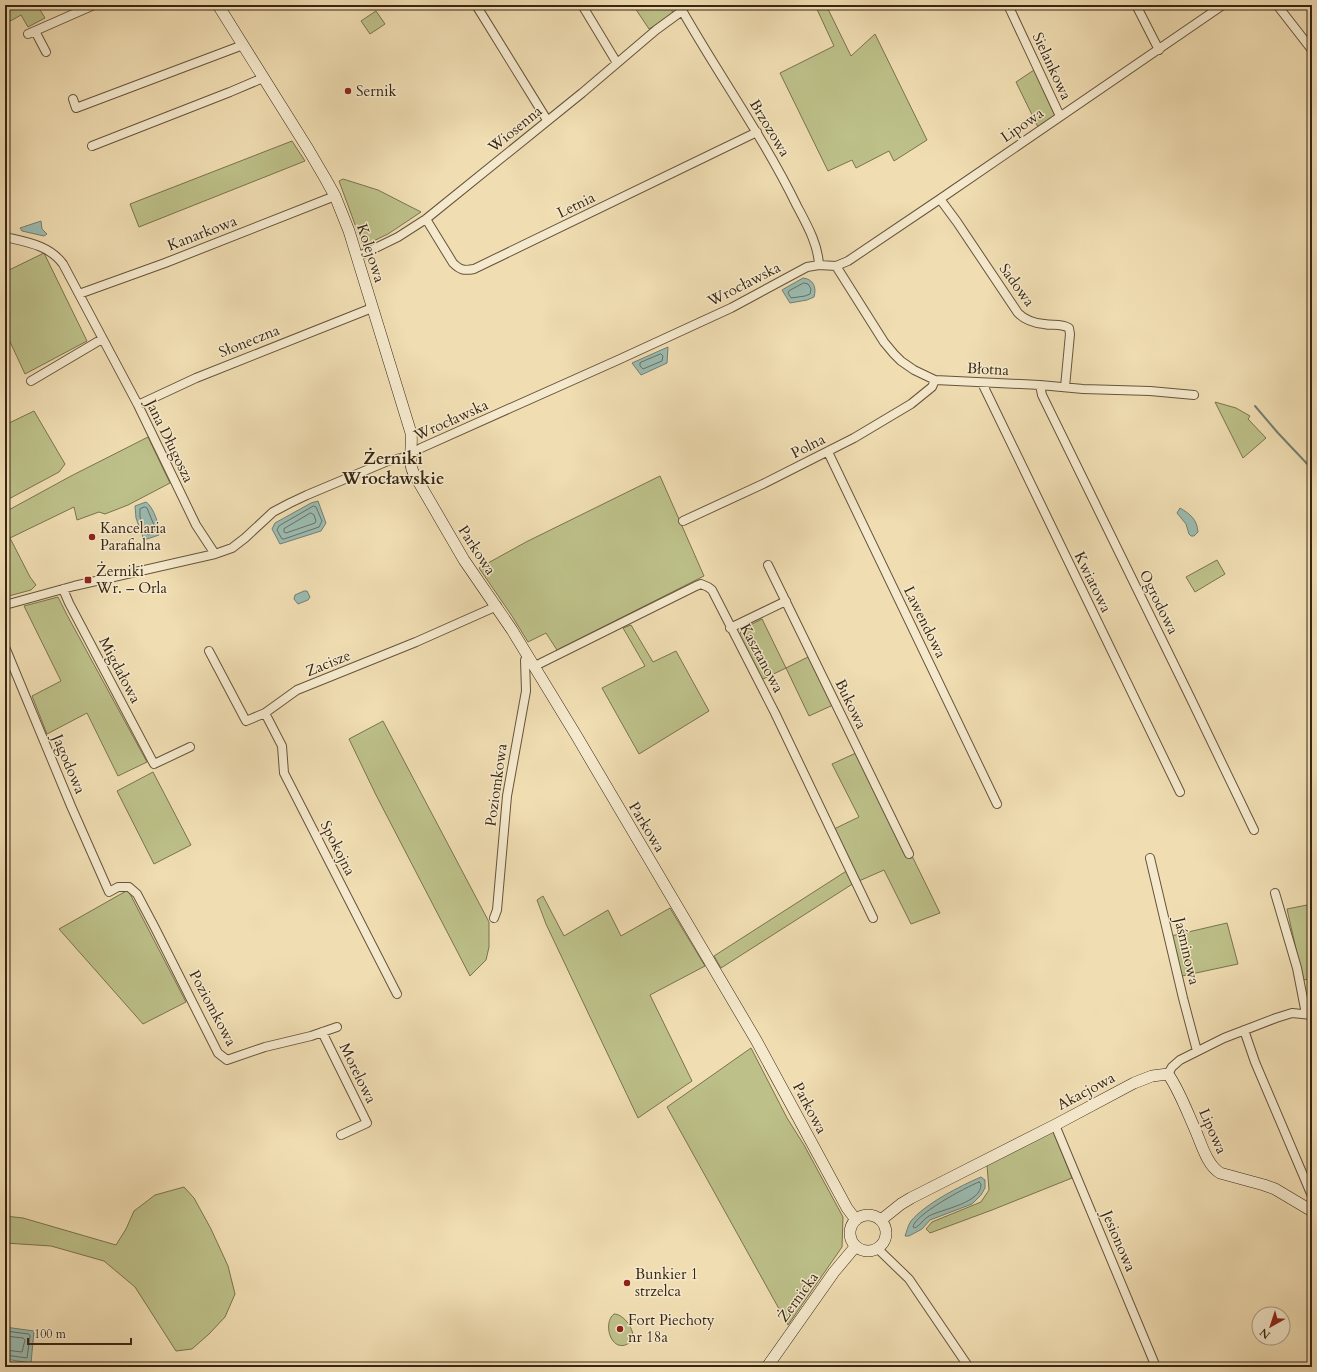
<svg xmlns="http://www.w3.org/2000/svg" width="1317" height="1372" font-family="Cardo,serif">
<rect width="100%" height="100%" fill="#f0ddb2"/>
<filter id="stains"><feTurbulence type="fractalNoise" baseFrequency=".005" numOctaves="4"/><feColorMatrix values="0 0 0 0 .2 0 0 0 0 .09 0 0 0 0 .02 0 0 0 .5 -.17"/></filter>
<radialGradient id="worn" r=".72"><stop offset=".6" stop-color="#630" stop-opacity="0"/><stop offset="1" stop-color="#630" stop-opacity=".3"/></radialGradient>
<path fill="#bdc089" stroke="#7a734e" d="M5 5H37L45 18 28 27 21 15 5 24Z
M633 5H671L673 15 649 29Z
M815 5H826L851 56 875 34 927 140 894 161 889 151 856 168 852 160 828 171 780 73 834 46Z
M376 11 385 24 370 34 361 21Z
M1034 70 1055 116 1038 127 1016 82Z
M292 141 305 161 139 227 130 204Z
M343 179 378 190 421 212 388 234 363 246 339 181Z
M44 253 87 341 25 374 5 331V272Z
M1215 402 1236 408 1250 416 1248 419 1266 438 1243 458Z
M34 411 65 464 59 472 5 501V425Z
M148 437 170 483 128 505 105 514 99 512 77 520 74 507 10 538 30 577 36 585 31 590 5 597V512L71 476Z
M660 476 704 576 557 650 546 633 528 642 512 616 479 568 526 542Z
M1217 560 1225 574 1195 592 1186 577Z
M58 597 67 615 147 762 118 776 87 713 47 734 32 696 61 681 24 606Z
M762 619 786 668 810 656 833 705 809 716 786 668 761 680 739 636 742 629Z
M631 625 653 662 676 651 709 711 639 754 602 688 645 666 623 628Z
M383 721 489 922V947L486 960 470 976 376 795 349 739Z
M856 753 908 858 912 856 940 913 911 924 884 870 859 881 834 829 859 817 832 764Z
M153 772 191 845 154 864 117 791Z
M848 870 854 883 721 968 714 956Z
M128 890 186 1002 143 1024 59 929Z
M543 896 564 936 608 910 621 936 670 908 705 966 650 995 692 1081 638 1118 546 924 537 900Z
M1312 904V979L1303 980 1287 909Z
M1227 923 1238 964 1182 976 1171 936Z
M751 1048 787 1118 804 1145 843 1217 842 1247 788 1325 667 1107Z
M1053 1131 1072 1178 992 1210 930 1233 926 1229 932 1222 981 1202 989 1190 987 1165Z
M184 1187 194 1198 211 1229 228 1266 235 1294 225 1317 209 1334 192 1349 176 1351 135 1287 104 1261 51 1246 5 1243V1216L23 1218 116 1245 126 1229 134 1211 155 1195Z
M614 1314C624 1314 635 1330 633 1340 613 1359 601 1324 614 1314Z"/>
<path fill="#9bbbb1" stroke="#737f72" d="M41 221 42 229 47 234 44 236 22 231 20 228Z
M803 278C813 279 817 287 814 297L807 300 790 303 782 290Z
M668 347 667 363 641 375 632 363Z
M318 501 326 523 321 531 280 544 272 529 275 523 311 503Z
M146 502C153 506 161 528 159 535L144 540 136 518 135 506Z
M1180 508C1190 514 1197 519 1198 532L1194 536H1191L1189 534 1186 524 1177 513Z
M304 591H307L310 597 308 600 298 604 294 599 295 595Z
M981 1177 985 1180V1188L981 1195 972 1204 930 1220 922 1229 909 1236H905C907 1231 908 1225 911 1221 925 1204 960 1186 981 1177Z
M5 1327 34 1331 31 1363 5 1359Z"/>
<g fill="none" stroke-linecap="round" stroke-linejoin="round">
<path stroke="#6a7062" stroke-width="1" d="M804 283 808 284 811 289 810 294 805 296 791 298 788 293 789 291Z
M661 354 663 356 662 361 643 369 640 366V363Z
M314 506 316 507 322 521 319 527 284 539H282L277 530 279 526Z
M145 507 147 508 156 530 155 532 148 535 146 533 140 517V509Z
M311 513 314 515 316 521 315 523 286 533 284 532V529Z
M979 1182 981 1184C982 1203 942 1209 929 1216 923 1219 921 1225 915 1228L913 1227C914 1215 966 1187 979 1182Z
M5 1331 29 1334 30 1336 27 1358 5 1355
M5 1336 23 1338 25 1340 22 1352 5 1350"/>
<path stroke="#737f72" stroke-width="2" d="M1255 406 1278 433 1312 469
M1310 1171V1166L1312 1163"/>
<defs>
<path id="street" d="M476 5 547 120
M582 5 617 63
M679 5C717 73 763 136 797 206 807 225 818 244 819 265
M1008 5 1060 116
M1136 5 1159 50
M1277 5 1312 50
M35 31 46 52
M28 34 94 5
M73 99 76 108 243 45
M92 146 230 92 263 78
M940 199 957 222 1018 313C1025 320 1034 323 1044 324 1053 326 1060 323 1069 328L1070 334 1065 387
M426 219 453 263C460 270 464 271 474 269L757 132
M5 237C26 242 49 245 63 264L138 405 196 525 215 554
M357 257 398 237 426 219 582 93 656 30 682 11
M836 266 884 342 894 354 901 361 914 370 935 380 1040 385 1083 389 1150 391 1194 395
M79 294 165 263 335 196
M31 381 102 339
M982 383 1180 792
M1040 385 1042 395 1190 697 1254 830
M138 405 196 378 372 308
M828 452 997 804
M683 521 763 484 854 438 911 404 932 387 935 380
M768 565 909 854
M63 589 69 603 154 764 190 747
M5 605 74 586 215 554 232 548 245 538 273 512 290 503 307 495 388 461 402 458 421 448 618 360 731 308 807 267 819 265 836 266 848 261 940 199 1223 5
M730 628 786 601
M5 647 71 806 109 892 118 887H129L137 894 155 928 218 1053 227 1060 265 1047 311 1036 337 1027
M209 651 246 721 265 713 297 690 416 642 497 606
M535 666 696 586 701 584 708 587 712 590 775 713 873 918
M265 713 282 746 284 773 397 994
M1150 858 1183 998 1197 1051
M1275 893 1297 968 1306 1014
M494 918 497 910 507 796 526 691 525 660 529 657
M1244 1030 1255 1062 1312 1196
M322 1032 367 1123 341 1135
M1168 1074 1172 1067 1180 1060 1224 1038 1276 1018 1292 1013 1312 1015
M1055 1125 1156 1367
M878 1249 909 1279 968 1366"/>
<path id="secondary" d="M218 5 308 149 325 178 335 196 349 231 411 433C413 447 407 461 414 474L464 560 512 630 576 735 756 1040 847 1208 856 1220
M850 1233a18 18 0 1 1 36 0a18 18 0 1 1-36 0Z
M881 1220 901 1204 911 1198 1055 1125 1134 1083 1152 1076 1168 1074C1179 1090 1186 1109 1194 1127 1201 1142 1206 1164 1220 1173L1264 1185 1275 1189 1312 1211
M767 1367 834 1272 855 1247"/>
</defs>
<use href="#street" stroke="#66543b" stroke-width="10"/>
<use href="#secondary" stroke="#382613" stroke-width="12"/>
<use href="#street" stroke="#f5e9cd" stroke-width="8"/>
<use href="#secondary" stroke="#f5e9cd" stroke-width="11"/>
</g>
<g fill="#8f2418" stroke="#f5e9cd" stroke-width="1.5">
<circle cx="348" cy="91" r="4"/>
<circle cx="92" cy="537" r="4"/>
<rect x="84" y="576" width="8" height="8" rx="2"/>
<circle cx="627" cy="1283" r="4"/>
<circle cx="620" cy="1329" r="4"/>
</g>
<g text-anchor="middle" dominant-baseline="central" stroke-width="3" stroke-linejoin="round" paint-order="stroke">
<g font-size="15" fill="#382613" stroke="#f5e9cd">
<text transform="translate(1052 66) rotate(65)">Sielankowa</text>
<text transform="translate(1022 125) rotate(-35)">Lipowa</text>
<text transform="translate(770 128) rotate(59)">Brzozowa</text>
<text transform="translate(515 129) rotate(-39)">Wiosenna</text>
<text transform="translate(576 205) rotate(-26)">Letnia</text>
<text transform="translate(202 233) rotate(-21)">Kanarkowa</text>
<text transform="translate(371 253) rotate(72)">Kolejowa</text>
<text transform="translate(744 284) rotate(-27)">Wrocławska</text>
<text transform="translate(1017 285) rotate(54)">Sadowa</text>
<text transform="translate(249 341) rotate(-22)">Słoneczna</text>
<text transform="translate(988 369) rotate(3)">Błotna</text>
<text transform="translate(451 420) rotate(-24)">Wrocławska</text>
<text transform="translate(170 441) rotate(64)">Jana Długosza</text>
<text transform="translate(808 446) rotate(-27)">Polna</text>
<text transform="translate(477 550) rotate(57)">Parkowa</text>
<text transform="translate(1093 582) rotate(64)">Kwiatowa</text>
<text transform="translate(1159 602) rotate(64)">Ogrodowa</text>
<text transform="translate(925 622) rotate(64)">Lawendowa</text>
<text transform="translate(762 658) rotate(62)">Kasztanowa</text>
<text transform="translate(328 663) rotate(-22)">Zacisze</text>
<text transform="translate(120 670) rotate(62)">Migdałowa</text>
<text transform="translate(851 704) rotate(64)">Bukowa</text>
<text transform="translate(69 764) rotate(67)">Jagodowa</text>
<text transform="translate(496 785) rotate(-82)">Poziomkowa</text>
<text transform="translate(647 827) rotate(59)">Parkowa</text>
<text transform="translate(338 848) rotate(63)">Spokojna</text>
<text transform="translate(1187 951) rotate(77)">Jaśminowa</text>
<text transform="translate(213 1008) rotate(62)">Poziomkowa</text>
<text transform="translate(358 1073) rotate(64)">Morelowa</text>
<text transform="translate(1086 1091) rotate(-28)">Akacjowa</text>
<text transform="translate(810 1108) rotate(62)">Parkowa</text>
<text transform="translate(1213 1131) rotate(66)">Lipowa</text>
<text transform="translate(1119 1241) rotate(67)">Jesionowa</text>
<text transform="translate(798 1297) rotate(-54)">Żernicka</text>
</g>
<g font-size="15" fill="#382613" stroke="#f5e9cd" text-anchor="start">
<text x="356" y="91">Sernik</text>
<text x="100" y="528">Kancelaria<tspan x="100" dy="17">Parafialna</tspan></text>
<text x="96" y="571">Żerniki<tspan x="96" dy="17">Wr. – Orla</tspan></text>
<text x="635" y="1274">Bunkier 1<tspan x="635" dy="17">strzelca</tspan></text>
<text x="628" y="1320">Fort Piechoty<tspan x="628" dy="17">nr 18a</tspan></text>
</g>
<g font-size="17" font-weight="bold" fill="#382613" stroke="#f5e9cd">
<text x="393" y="458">Żerniki<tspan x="393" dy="20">Wrocławskie</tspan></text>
</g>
</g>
<rect width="1317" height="1372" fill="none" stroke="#f0ddb2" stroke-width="20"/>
<rect x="6" y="6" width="1305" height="1360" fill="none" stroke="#382613" stroke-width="2"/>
<rect x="10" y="10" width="1297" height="1352" fill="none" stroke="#382613"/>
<g transform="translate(1271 1326) rotate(219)"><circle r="19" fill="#f5e9cd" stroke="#a99b83"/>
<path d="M0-3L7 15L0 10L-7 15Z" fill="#8f2418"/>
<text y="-6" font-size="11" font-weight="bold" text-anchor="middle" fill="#382613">N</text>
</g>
<path d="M28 1338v6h103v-6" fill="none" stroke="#382613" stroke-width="2"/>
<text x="34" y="1338" font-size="12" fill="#382613" stroke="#f5e9cd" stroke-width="3" paint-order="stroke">100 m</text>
<rect width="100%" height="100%" filter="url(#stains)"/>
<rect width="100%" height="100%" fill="url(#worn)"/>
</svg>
